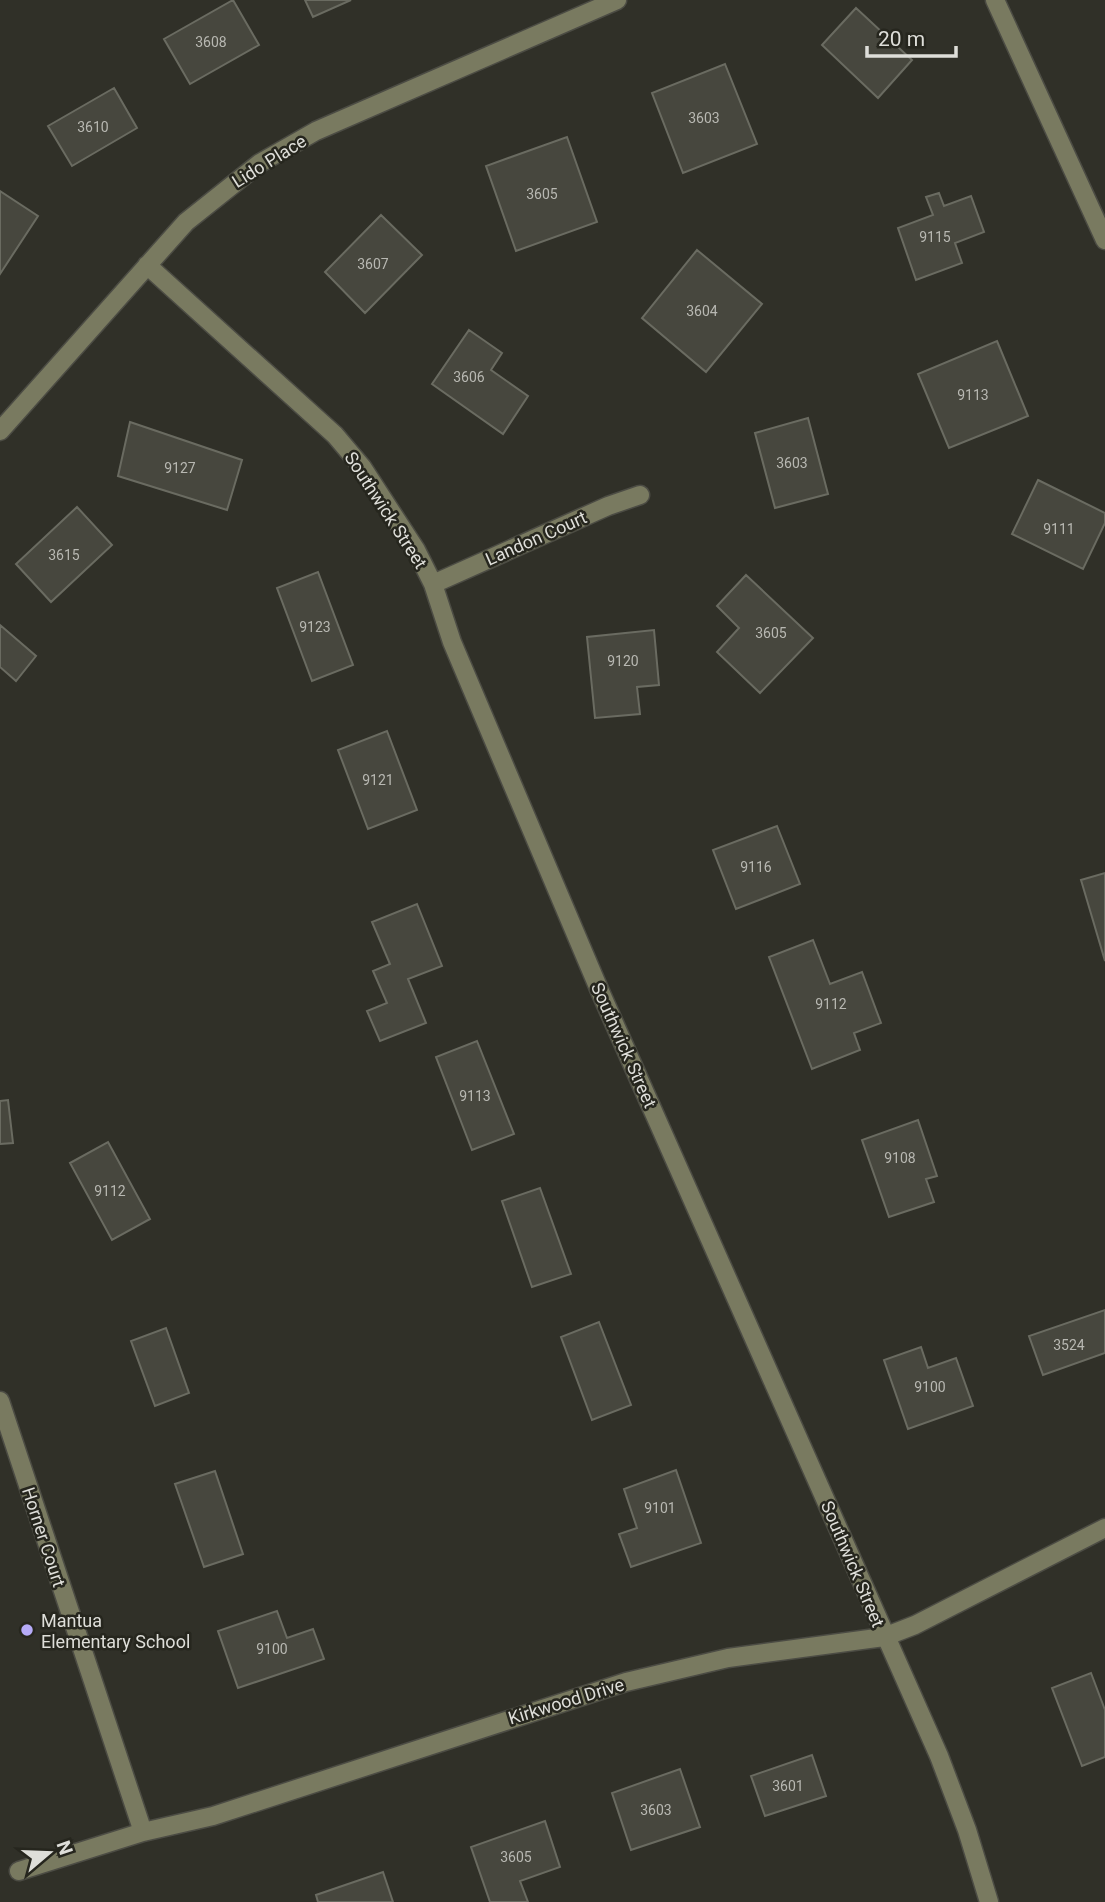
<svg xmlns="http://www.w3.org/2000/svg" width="1105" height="1902" font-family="Roboto,sans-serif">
<rect width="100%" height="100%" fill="#303028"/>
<path fill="#47473e" stroke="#6a6b61" stroke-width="2" d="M233 0 259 45 190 84 164 39Z
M305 0H351L313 17Z
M856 8 912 60 878 98 822 45Z
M725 64 757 144 683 173 652 93Z
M114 88 137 128 72 166 48 126Z
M567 137 597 222 516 251 486 166Z
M0 191 38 216 0 274Z
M939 193 944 206 971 196 984 232 955 243 962 263 916 280 898 228 933 215 926 197Z
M381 215 422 255 365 313 325 272Z
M697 250 762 304 706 372 642 318Z
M469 330 502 353 491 370 528 396 503 434 432 384Z
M997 341 1028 416 949 448 918 374Z
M808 418 828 494 775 508 755 433Z
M130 422 242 460 227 510 118 476Z
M1038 480 1105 513V523L1083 569 1012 534Z
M77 507 112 545 51 602 16 564Z
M318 572 353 665 312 681 277 588Z
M746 575 813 638 760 693 717 652 739 628 717 606Z
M0 625 36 656 16 681 0 667Z
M654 630 659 685 637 687 640 714 595 718 587 637Z
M387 731 417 810 368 829 338 750Z
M777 826 800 884 736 909 713 850Z
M1105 873V961L1081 880Z
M417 904 442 966 408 979 426 1023 380 1041 367 1011 387 1003 373 971 390 964 372 922Z
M813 940 830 984 862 972 881 1023 854 1033 860 1050 812 1069 769 957Z
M477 1041 514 1134 472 1150 436 1057Z
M8 1100 13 1143 0 1144V1101Z
M918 1120 937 1176 926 1179 934 1202 889 1217 862 1140Z
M108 1142 150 1219 112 1240 70 1163Z
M540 1188 571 1274 532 1287 502 1201Z
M1105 1310V1353L1043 1375 1029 1336Z
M599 1322 631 1405 592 1420 561 1337Z
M166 1328 189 1393 155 1406 131 1341Z
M921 1347 928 1368 956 1358 973 1406 908 1429 884 1360Z
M676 1470 701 1543 631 1567 619 1534 637 1528 624 1489Z
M215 1471 243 1554 204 1567 175 1484Z
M277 1611 287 1638 313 1629 324 1659 238 1688 218 1631Z
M1091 1673 1105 1710V1757L1082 1766 1052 1688Z
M812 1755 826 1796 765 1816 751 1776Z
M680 1769 700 1827 631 1850 612 1793Z
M545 1821 560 1867 520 1881 528 1902H490L471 1847Z
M383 1872 393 1902H318L316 1895Z"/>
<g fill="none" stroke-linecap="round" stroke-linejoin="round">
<defs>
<path id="minor" d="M995 0 1105 240
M147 265 335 435 362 467 416 550 433 584 452 642 599 989 939 1756 967 1830 989 1902
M0 431 186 222 260 163 316 131 617 0
M433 584 608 506 640 495
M0 1401 143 1832
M19 1871 143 1832 213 1816 626 1682 728 1658 884 1637 915 1625 1105 1528"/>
</defs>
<use href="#minor" stroke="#4c4c44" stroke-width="21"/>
<use href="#minor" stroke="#797a60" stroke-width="18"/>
</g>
<circle fill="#b6abf8" stroke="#26261e" stroke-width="2.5" cx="27" cy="1630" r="7"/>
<g text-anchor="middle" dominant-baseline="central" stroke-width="5" stroke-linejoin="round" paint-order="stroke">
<g font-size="14" fill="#b8b8b2">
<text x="211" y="42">3608</text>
<text x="704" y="118">3603</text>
<text x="93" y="127">3610</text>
<text x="542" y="194">3605</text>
<text x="935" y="237">9115</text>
<text x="373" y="264">3607</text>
<text x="702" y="311">3604</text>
<text x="469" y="377">3606</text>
<text x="973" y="395">9113</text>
<text x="792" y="463">3603</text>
<text x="180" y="468">9127</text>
<text x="1059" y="529">9111</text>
<text x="64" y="555">3615</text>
<text x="315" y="627">9123</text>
<text x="771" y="633">3605</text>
<text x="623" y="661">9120</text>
<text x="378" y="780">9121</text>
<text x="756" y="867">9116</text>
<text x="831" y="1004">9112</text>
<text x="475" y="1096">9113</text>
<text x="900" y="1158">9108</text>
<text x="110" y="1191">9112</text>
<text x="1069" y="1345">3524</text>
<text x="930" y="1387">9100</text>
<text x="660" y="1508">9101</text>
<text x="272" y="1649">9100</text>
<text x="788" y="1786">3601</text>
<text x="656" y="1810">3603</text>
<text x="516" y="1857">3605</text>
</g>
<g font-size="18" fill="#deded9" stroke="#26261e">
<text transform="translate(269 161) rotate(-32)">Lido Place</text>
<text transform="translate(386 510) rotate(57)">Southwick Street</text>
<text transform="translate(536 538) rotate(-24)">Landon Court</text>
<text transform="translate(624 1045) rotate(66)">Southwick Street</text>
<text transform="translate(44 1537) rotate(72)">Horner Court</text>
<text transform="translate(853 1564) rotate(67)">Southwick Street</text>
<text transform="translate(566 1701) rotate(-17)">Kirkwood Drive</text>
</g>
<g font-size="18" fill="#deded9" stroke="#26261e" text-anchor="start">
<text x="41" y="1620">Mantua<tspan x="41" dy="21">Elementary School</tspan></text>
</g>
</g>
<g transform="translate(49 1853) rotate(71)" stroke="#26261e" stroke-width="5" paint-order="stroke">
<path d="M0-5L12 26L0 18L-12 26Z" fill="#deded9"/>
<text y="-10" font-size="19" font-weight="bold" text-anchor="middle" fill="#deded9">N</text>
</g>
<path d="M867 46v10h89v-10" fill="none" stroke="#deded9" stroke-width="3.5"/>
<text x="878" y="46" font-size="21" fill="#deded9" stroke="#26261e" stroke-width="5" paint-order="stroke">20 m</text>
</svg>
